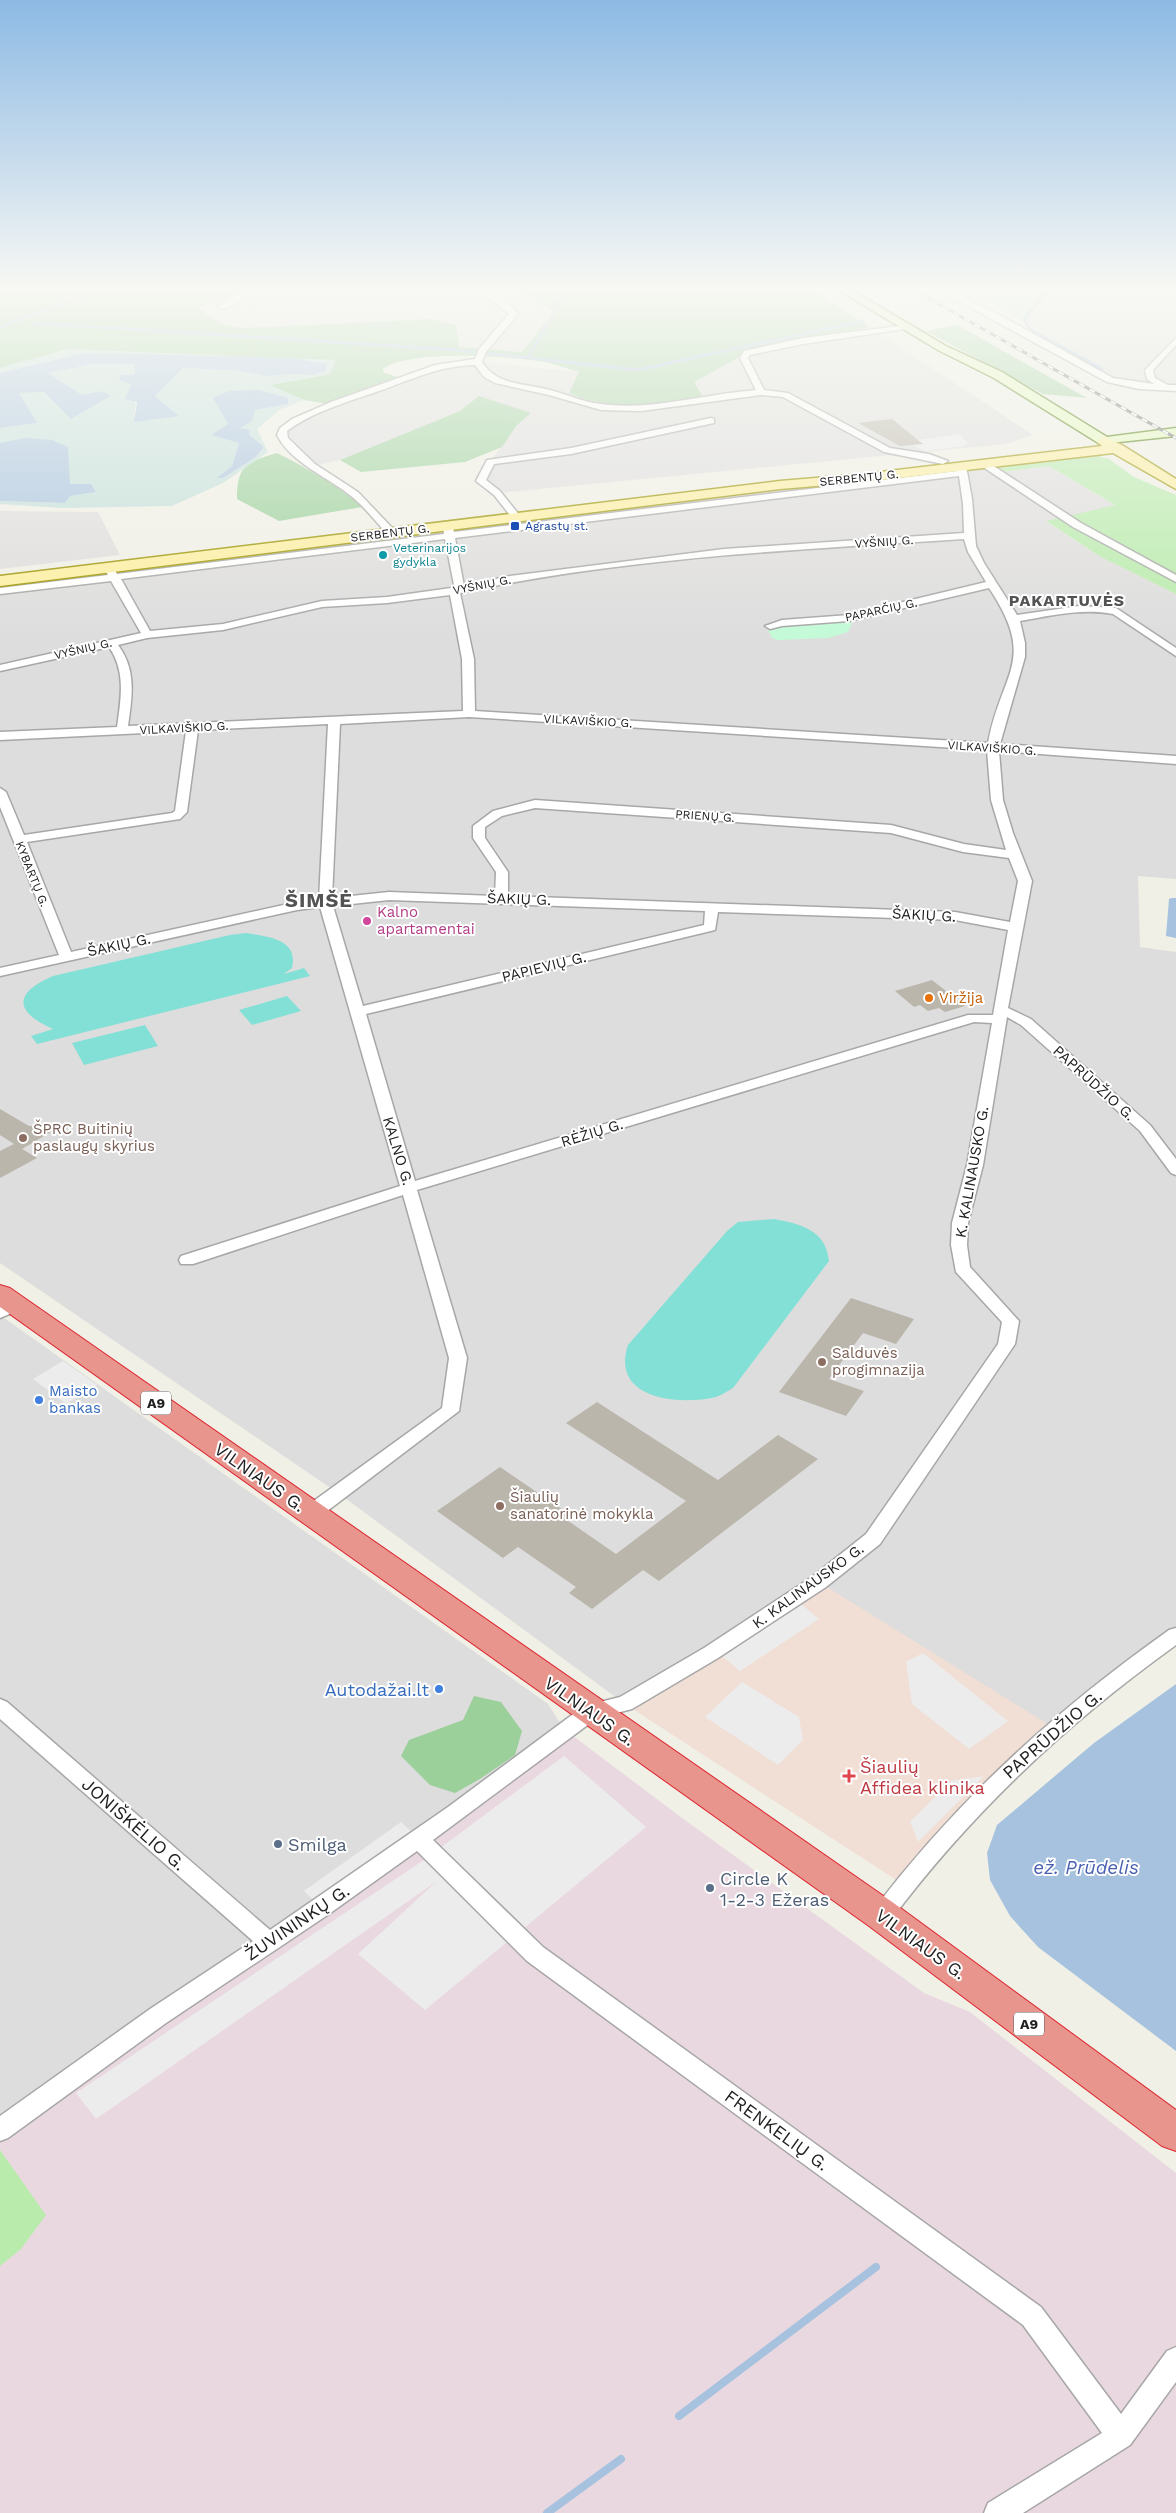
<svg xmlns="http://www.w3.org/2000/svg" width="1176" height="2513" font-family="'Work Sans',sans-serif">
<rect width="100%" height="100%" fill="#f0f0e6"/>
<path fill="#dedddd" d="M245 289H516L554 311 522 352 458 347 432 319 241 328 222 324 198 310 230 294Z
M1048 289H1176V392L1168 389 1110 380 1024 320Z
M870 327 1033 435 1006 444 497 493 481 481 490 462 516 426 480 396 460 411 340 460 312 466 304 467 284 447 277 434V430L287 421 328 404 434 366 464 360 579 372 569 393 596 403 703 398 693 382 747 353Z
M992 465 1003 472 1049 466 1116 506 1047 522 1101 557 1176 594V879L1138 876 1140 947 1176 952V1635L1054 1728 625 1704 338 1493 0 1263V585Z
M0 511 98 512 120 555 0 569Z
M0 1315 548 1704 564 1729 0 2130Z"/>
<path fill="#f1ded5" d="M819 1582 1054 1728 904 1885 625 1704Z"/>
<path fill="#ead8e1" d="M564 1729 678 1815 924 1993 970 2012 1176 2173V2513H0V2130Z"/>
<path fill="#b9ebac" d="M1091 454 1109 459 1134 477 1176 495V594L1101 557 1046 521 1115 505 1049 466 1003 472 992 465Z
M0 2150 46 2215 21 2249 0 2266Z"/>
<path fill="#9bd09a" d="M0 289H245L200 307 199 310 222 324 241 328 432 319 456 325 459 347 522 352 554 311 516 289H811L870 327 747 353 694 382 704 399C658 407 612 411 569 393L579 372C568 369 556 364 545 362 511 356 410 349 383 369V372L400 378 328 404 304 400 269 385 330 374 69 349 0 368Z
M957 325 1087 398 1043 394 926 331Z
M479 396 531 413 516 426 502 447 465 462 361 472 340 460 460 411Z
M277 453C307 468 338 485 362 507L279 521 237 499C237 466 246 462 277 453Z
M474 1696 501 1702 522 1731 515 1755 480 1779 455 1793 430 1785 401 1756 409 1740 463 1720Z"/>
<path fill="#c3dfda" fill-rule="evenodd" d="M69 349 336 360 330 374 270 385 304 400 279 410 257 429 268 452 223 483 172 506 62 508 0 504V501L65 503 70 496 96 492 91 484 70 485 25 438 0 443V428L36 423 19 393 44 392 71 419 110 397 101 391 82 395 48 373 94 364H134L135 374 120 375C134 387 138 398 134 416H178L155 396 183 368 240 371 266 376 294 374 312 375 293 358 84 353 0 373V368ZM213 398H288V404L255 410 239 428 264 447 256 457 223 478H218L232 466 239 443 212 435 228 424Z"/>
<path fill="#c3fad7" d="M968 289H1048L1024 320Z
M849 618 852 623 848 632 828 638 778 640 772 638 767 628Z"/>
<path fill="#83e0d6" d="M246 933C268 937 299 939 292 968L284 974 304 968 310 976 37 1044 31 1036 53 1029C14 1012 13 993 53 976L230 935Z
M287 996 301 1011 252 1025 239 1010Z
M145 1025 158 1046 84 1065 72 1043Z
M774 1219C801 1224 826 1230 829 1261L733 1388C727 1391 722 1395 716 1397 678 1406 610 1399 628 1345L727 1231 738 1222Z"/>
<path fill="#ececec" d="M959 434 968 443 964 446 924 451 913 445 922 444 918 440Z
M63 1361 97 1385 66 1404 33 1379Z
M796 1600 819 1619 740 1671 717 1652Z
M923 1653 1008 1721 969 1749 912 1704 906 1662Z
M742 1682 799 1717 803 1740 778 1765 705 1717Z
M564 1756 646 1827 425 2010 358 1954 437 1881 96 2119 76 2093 424 1860Z
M984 1776 918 1842 910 1822 951 1781Z
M401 1822 418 1838 321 1908 304 1891Z"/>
<path fill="#a6c2de" d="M84 353 293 358 327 364 326 371 312 375 294 374 266 376 240 371 183 368 155 396 179 416 134 422 137 402 125 399 131 385 119 380 120 375 135 374 134 364H94L48 373 82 395 101 391 111 396 71 419 44 392 19 393 37 423 0 428V373Z
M259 390 288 398V404L255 410 252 421 240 428 250 430 249 435 264 447 256 457 223 478H217L232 466 239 443 211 435 228 424 213 398 229 391Z
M25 438 52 440 68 447 70 484H91L96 492 70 496 65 503 0 501V443Z
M1171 898H1176V938L1166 936 1169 899Z
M1176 1684V2051L1038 1947 1010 1916 990 1880 987 1853 997 1825 1094 1743Z"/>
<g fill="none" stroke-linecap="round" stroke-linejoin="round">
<path stroke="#a6c2de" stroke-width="3" d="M1048 289 1024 320 1030 329 1102 369
M34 323 458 350 637 370 864 321
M0 327 104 289
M528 358 567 289"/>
<path stroke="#a6c2de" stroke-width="8" d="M679 2416 876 2267
M547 2513 621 2459"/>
</g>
<path fill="#bab6ab" d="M892 419 923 444 900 446 858 423Z
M932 980 965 1006 945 1012 939 1008 928 1011 920 1005 914 1007 895 991Z
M0 1109 29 1126H61L22 1149 0 1135Z
M14 1144 37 1158 0 1178V1151Z
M851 1298 914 1319 896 1344 863 1333 829 1379 864 1391 846 1416 779 1392Z
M597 1402 718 1480 778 1435 818 1459 659 1581 643 1570 592 1609 569 1593 576 1587 518 1547 503 1558 437 1511 500 1467 569 1514 564 1518 616 1554 686 1501 566 1423Z"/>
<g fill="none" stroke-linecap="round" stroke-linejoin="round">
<defs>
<path id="street" d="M247 289H275L252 293 225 309 218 307Z
M478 289C494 289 508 302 518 314L486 352 482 362C497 385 521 383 546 389 564 393 582 402 601 404 652 411 704 394 756 390L740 358 744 351 803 338 908 325 909 327 905 329 803 344 750 355 748 358 764 390 788 393 890 448 929 454 948 461 943 464 884 452 783 397 761 395 641 411 601 410 549 395 495 383 484 377 475 365C442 365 410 380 379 391 348 402 314 411 287 431L288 438 315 464 358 492 397 533 388 535C376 522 365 507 351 496 328 477 291 463 277 435L280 428 292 419 331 402 435 365 475 359 479 349 509 314Z
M936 289H946L1005 318 1113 378 1154 384 1147 379 1145 370 1176 338V345L1153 370 1155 378 1168 385H1176V391L1139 389 1107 382Z
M711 418 714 419V423L571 454 494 464 486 480 500 491 521 517 519 519H513L494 495 476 481 487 460 571 448Z
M980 461H986L1081 523 1176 575V582L1073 527 980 465Z
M961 463 966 466 972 499 976 546 984 563 1017 615 1079 606 1116 608 1176 648V656L1113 614C1082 608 1050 616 1020 621L1025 643V657L1000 744 1176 756V764L999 751 1003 800 1013 833 1032 881 1008 1008 1031 1019 1150 1125 1176 1159V1175L1171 1173 1140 1131 1021 1025 1007 1017 983 1165 968 1223 967 1245 970 1267 1019 1321 1015 1344 880 1544 826 1587 718 1658 632 1709 597 1718 433 1840 543 1947 1041 2307 1121 2414 1167 2351 1176 2347V2382L1130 2445 1023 2513H984L988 2503 1102 2433 1023 2325 527 1961 417 1851 329 1914 166 2023 8 2138 0 2141V2116L150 2009 253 1941 0 1719V1699L7 1702 270 1930 448 1807 584 1706 620 1697 704 1648 812 1577 866 1534 998 1344 1002 1322 956 1272 951 1245 952 1223 967 1165 992 1023 974 1022 417 1190 467 1358 459 1411 318 1518 311 1519 304 1518 302 1513 304 1508 442 1408 449 1358 403 1195 193 1264H181L179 1260 181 1256 400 1186 320 907 297 910 0 976V968L59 955 0 807V788L6 792 24 835 172 813 175 811 186 731 0 740V732L117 727C121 699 126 671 109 647L0 671V665L141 633 111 581 0 594V588L108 575 105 570 110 567 114 568 117 574 444 534 443 527 448 524 452 525 454 532 957 471 956 466ZM959 476 963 504 964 533 724 549 510 576 464 586 455 538ZM445 539 454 585 451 588 387 597 322 601 223 624 150 631 121 579ZM964 539 968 552 986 582 849 615 782 620 765 626 770 629 782 626 849 621 989 588C1038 661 1001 672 988 743L475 711 474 659 460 593C625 557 796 550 964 539ZM450 595 462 659 463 711 128 726C132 697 137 670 118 645L147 638 223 630 322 607 387 603ZM469 717 987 750 991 800 1006 850 964 844 891 825 535 800 493 811 473 826V838L496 872 495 896 389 892 332 898 340 724ZM328 724 319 900 297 902 71 952 27 842 180 819 187 812 198 730ZM535 808 891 833 963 852 1009 858 1018 881 1010 922 955 912 508 896V872L485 838V827L502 816ZM389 900 705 911 704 925 363 1006 333 906ZM718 912 955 920 1008 930 993 1015H968L415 1181 366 1014 715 930Z
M15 1300 21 1301 23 1305 21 1309 0 1318V1306Z
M1176 1628V1645C1065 1725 972 1812 890 1921L882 1924 874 1921 871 1915 874 1909C961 1796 1054 1712 1169 1630Z"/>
<path id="secondary" d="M837 289H850L946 346 1002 372 1107 437 1176 428V436L1100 444 994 378 938 350Z"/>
<path id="primary" d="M1104 437 1122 445 1176 479V489L1113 453 863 482 780 489 0 586V576L780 481 863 474 1102 446 1097 441Z"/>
<path id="highway" d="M0 1285 10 1288 895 1904 1176 2110V2151L1162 2146 869 1926 0 1307Z"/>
</defs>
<use href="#street" stroke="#a7a7a7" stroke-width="3"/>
<use href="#secondary" stroke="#4c7a03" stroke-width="3"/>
<use href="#primary" stroke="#9c9400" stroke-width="3"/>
<use href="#highway" stroke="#de242f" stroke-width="2"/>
<use href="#street" fill="#fff" fill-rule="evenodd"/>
<use href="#secondary" fill="#e5faba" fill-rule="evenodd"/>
<use href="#primary" fill="#fdef9f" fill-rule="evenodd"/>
<use href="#highway" fill="#e8968d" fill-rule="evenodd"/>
<defs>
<path id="rail" d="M912 289 1176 438"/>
</defs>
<use href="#rail" stroke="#6e6e6e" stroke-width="3"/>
<use href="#rail" stroke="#fff" stroke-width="2" stroke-dasharray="6" stroke-linecap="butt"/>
</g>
<linearGradient id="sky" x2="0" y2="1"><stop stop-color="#8dbae4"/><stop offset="0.45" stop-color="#f8f8f4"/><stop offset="1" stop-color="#f8f8f4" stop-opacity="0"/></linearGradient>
<rect width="1176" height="641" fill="url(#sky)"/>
<rect fill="#1a4fb4" stroke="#fff" stroke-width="2" x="510" y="521" width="10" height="10" rx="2.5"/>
<circle fill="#0f9aa8" stroke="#fff" stroke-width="2" cx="383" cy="555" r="5"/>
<circle fill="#d1479c" stroke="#fff" stroke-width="2" cx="367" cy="921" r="5"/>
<circle fill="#e8710a" stroke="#fff" stroke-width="2" cx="929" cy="998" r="5"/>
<g fill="#8d6e63" stroke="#fff" stroke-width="2">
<circle cx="23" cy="1138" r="5"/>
<circle cx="822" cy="1362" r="5"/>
<circle cx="500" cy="1506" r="5"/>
</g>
<g fill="#3f7fe0" stroke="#fff" stroke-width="2">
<circle cx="39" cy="1400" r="5"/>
<circle cx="439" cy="1689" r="5"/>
</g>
<path fill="#e0444e" stroke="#fff" stroke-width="2" d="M846.5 1768.5h5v5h5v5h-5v5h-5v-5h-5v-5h5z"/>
<g fill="#5c6f8a" stroke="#fff" stroke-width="2">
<circle cx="278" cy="1844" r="5"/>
<circle cx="710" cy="1888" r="5"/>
</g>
<g text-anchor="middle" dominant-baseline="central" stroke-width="4" stroke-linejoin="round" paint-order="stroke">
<g font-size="12" fill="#202020" stroke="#fff">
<text transform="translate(859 478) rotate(-6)">SERBENTŲ G.</text>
<text transform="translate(390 533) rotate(-7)">SERBENTŲ G.</text>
<text transform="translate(884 542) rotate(-4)">VYŠNIŲ G.</text>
<text transform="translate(482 585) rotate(-11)">VYŠNIŲ G.</text>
<text transform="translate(881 610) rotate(-12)">PAPARČIŲ G.</text>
<text transform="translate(83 649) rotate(-13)">VYŠNIŲ G.</text>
<text transform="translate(588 721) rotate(3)">VILKAVIŠKIO G.</text>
<text transform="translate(184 728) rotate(-3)">VILKAVIŠKIO G.</text>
<text transform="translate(992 748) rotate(4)">VILKAVIŠKIO G.</text>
<text transform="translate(705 816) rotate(4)">PRIENŲ G.</text>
<text transform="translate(32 874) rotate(68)">KYBARTŲ G.</text>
</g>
<g font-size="12" fill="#164399" stroke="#fff" text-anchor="start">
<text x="525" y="526">Agrastų st.</text>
</g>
<g font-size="12" fill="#0d838f" stroke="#fff" text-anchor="start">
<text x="393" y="548">Veterinarijos<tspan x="393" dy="14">gydykla</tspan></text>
</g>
<g fill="#fff" stroke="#636363" stroke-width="1">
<rect x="141" y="1391.5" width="30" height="23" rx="4"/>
<rect x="1014" y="2012.5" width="30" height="23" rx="4"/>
</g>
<g font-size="14" font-weight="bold" fill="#202020">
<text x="156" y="1403">A9</text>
<text x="1029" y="2024">A9</text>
</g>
<g font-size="15" fill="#202020" stroke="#fff">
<text transform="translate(519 899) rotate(2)">ŠAKIŲ G.</text>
<text transform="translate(924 915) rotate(3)">ŠAKIŲ G.</text>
<text transform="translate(119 945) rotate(-12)">ŠAKIŲ G.</text>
<text transform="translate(544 967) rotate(-14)">PAPIEVIŲ G.</text>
<text transform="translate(1094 1083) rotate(42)">PAPRŪDŽIO G.</text>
<text transform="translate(592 1133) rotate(-17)">RĖŽIŲ G.</text>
<text transform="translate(398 1151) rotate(73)">KALNO G.</text>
<text transform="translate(972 1172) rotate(-80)">K. KALINAUSKO G.</text>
<text transform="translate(808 1586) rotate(-36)">K. KALINAUSKO G.</text>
</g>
<g font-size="15" fill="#b23c85" stroke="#fff" text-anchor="start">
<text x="377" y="912">Kalno<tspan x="377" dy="17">apartamentai</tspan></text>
</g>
<g font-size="15" fill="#c56008" stroke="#fff" text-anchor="start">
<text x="939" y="998">Viržija</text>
</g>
<g font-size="15" fill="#785e54" stroke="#fff" text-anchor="start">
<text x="33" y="1129">ŠPRC Buitinių<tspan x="33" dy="17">paslaugų skyrius</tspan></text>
<text x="832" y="1353">Salduvės<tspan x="832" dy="17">progimnazija</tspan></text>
<text x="510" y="1497">Šiaulių<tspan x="510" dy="17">sanatorinė mokykla</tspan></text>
</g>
<g font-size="15" fill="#366cbe" stroke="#fff" text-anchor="start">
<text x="49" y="1391">Maisto<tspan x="49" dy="17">bankas</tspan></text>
</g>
<g font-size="16" font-weight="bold" letter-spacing="1" fill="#535353" stroke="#fff">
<text x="1067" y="600">PAKARTUVĖS</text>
</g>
<g font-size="18" fill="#202020" stroke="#fff">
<text transform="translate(260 1477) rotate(35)">VILNIAUS G.</text>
<text transform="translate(590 1711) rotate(35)">VILNIAUS G.</text>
<text transform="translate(1052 1734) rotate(-41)">PAPRŪDŽIO G.</text>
<text transform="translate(134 1824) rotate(41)">JONIŠKĖLIO G.</text>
<text transform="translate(297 1922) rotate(-34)">ŽUVININKŲ G.</text>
<text transform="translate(921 1944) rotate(36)">VILNIAUS G.</text>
<text transform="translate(777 2130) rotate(36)">FRENKELIŲ G.</text>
</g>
<g font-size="18" fill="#366cbe" stroke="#fff" text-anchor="end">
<text x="429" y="1689">Autodažai.lt</text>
</g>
<g font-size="18" fill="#be3a42" stroke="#fff" text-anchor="start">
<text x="860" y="1766">Šiaulių<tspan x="860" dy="21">Affidea klinika</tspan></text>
</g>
<g font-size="18" fill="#4e5e75" stroke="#fff" text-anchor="start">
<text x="288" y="1844">Smilga</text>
<text x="720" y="1878">Circle K<tspan x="720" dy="21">1-2-3 Ežeras</tspan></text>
</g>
<g font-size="19" font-style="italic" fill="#4a61b2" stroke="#fff">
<text x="1086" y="1867">ež. Prūdelis</text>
</g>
<g font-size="20" font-weight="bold" letter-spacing="1" fill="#535353" stroke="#fff">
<text x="319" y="900">ŠIMŠĖ</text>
</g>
</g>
</svg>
